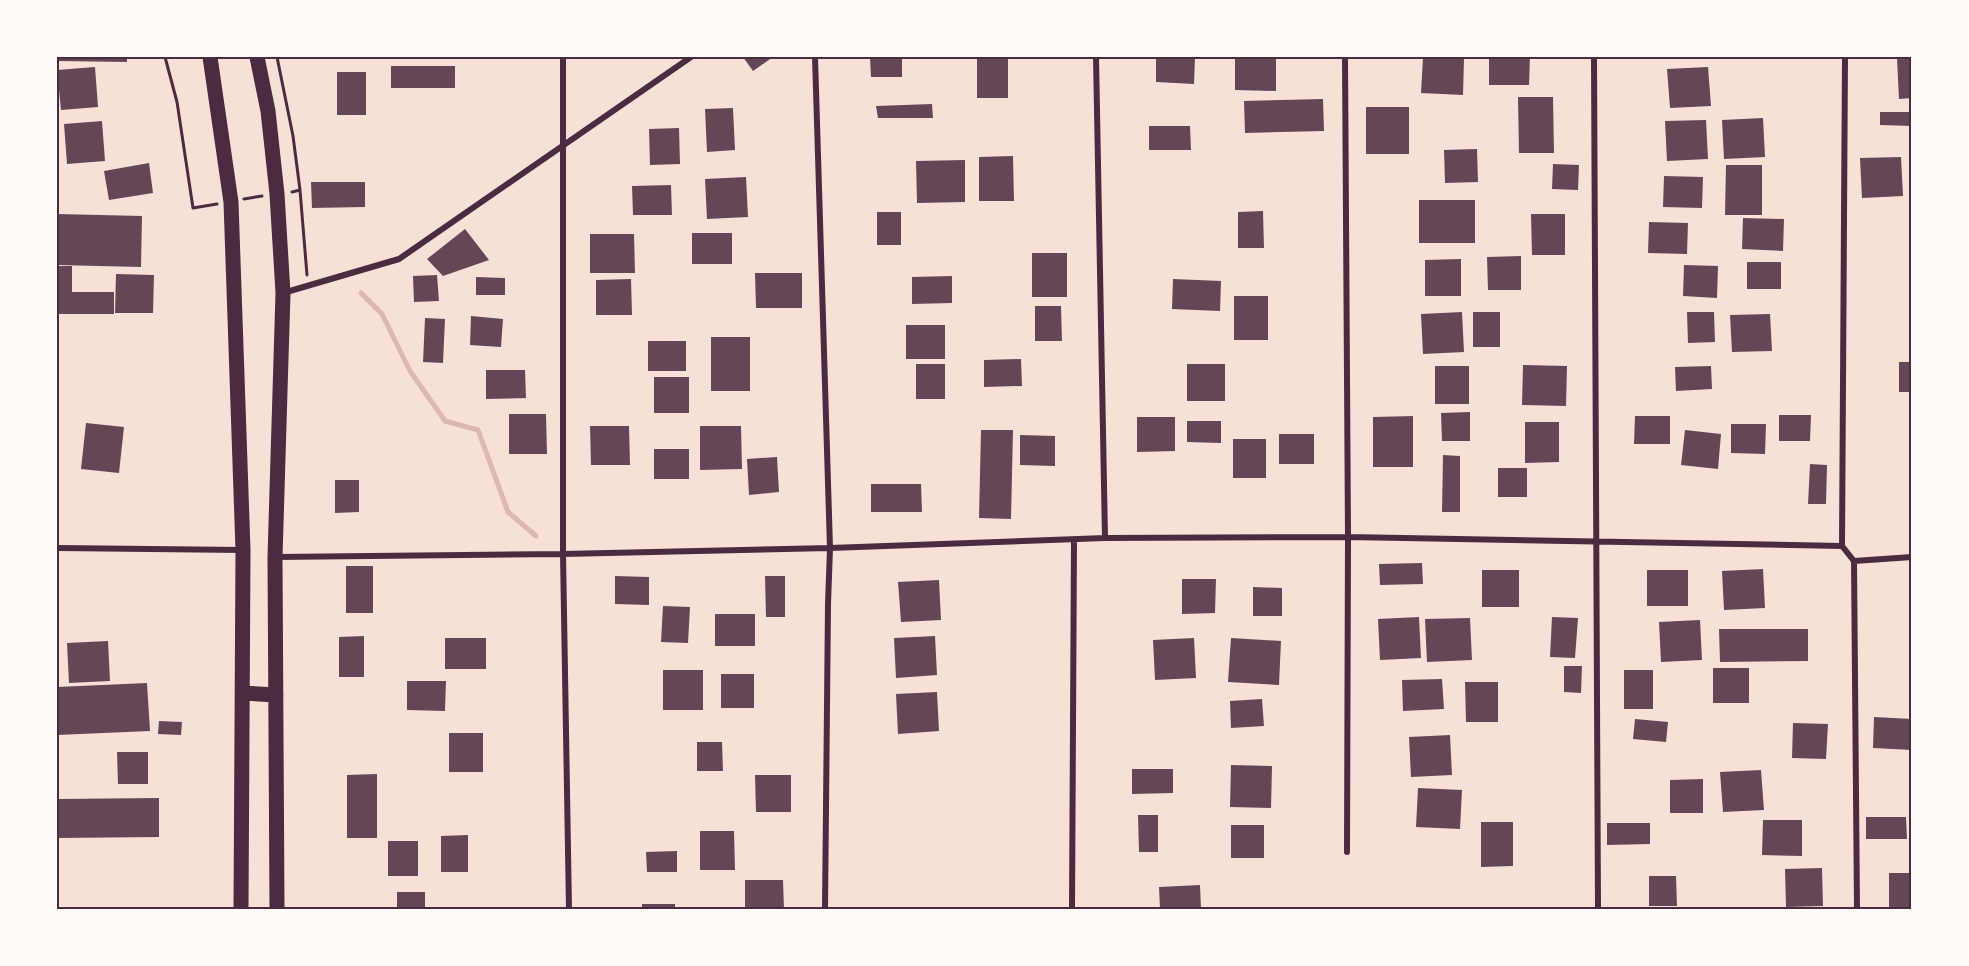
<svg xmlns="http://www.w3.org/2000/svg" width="1969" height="966" font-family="Lato,sans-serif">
<rect width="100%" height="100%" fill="#f7e1d7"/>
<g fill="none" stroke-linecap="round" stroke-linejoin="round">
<path stroke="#dcb8b0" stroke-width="5" d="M361 293 382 314 410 371 445 421 478 430 508 512 536 536"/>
</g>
<path fill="#644757" d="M57 57H127V62L57 61Z
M743 57H773L753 71Z
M870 57H902V77H871Z
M977 57H1008V98H977Z
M1156 57H1195L1194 84 1156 82Z
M1235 57H1276V91L1235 90Z
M1423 57 1464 59 1463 95 1421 93Z
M1489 57H1530L1529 85H1489Z
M1912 58V98L1899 99 1897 59Z
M391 66H455V88H391Z
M95 67 98 107 61 110 57 70Z
M1708 67 1711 106 1670 108 1667 69Z
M337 72H366V115H337Z
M1518 97H1553L1554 153H1519Z
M1323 99 1324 131 1245 133 1244 101Z
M932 104 933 118H878L876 106Z
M1366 107H1409V154H1366Z
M733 108 735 150 707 152 705 109Z
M1880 112H1912V126L1880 125Z
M1763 118 1765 157 1724 159 1722 120Z
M1706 120 1708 159 1667 161 1665 121Z
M102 121 105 161 67 164 64 124Z
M1149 126H1190L1191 150H1149Z
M679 128 680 164 650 165 649 129Z
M1477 149 1478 182 1445 183 1444 150Z
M1013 156 1014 201H979V157Z
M1901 157 1903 196 1862 198 1860 158Z
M965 160V202L917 203 916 161Z
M149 163 153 193 109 200 104 171Z
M1553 164 1579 165 1578 190 1552 189Z
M1726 165H1762V215H1725Z
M1664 176 1703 177 1702 208 1663 207Z
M746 177 748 217 707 219 705 179Z
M311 182H365V207L312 208Z
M671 185 672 215H633L632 186Z
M1419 200H1475V243H1419Z
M1263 211 1264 248H1238V212Z
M877 212H901V245H877Z
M57 214 142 216 141 267 57 265Z
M1531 214H1565V255H1532Z
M1743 218 1784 219 1783 251 1742 249Z
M1649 222 1688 223 1687 254 1648 253Z
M465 229 489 260 443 276 427 259Z
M692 233H732V264H692Z
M590 234H634L635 273H590Z
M1032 253H1067V297H1032Z
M1521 256V290H1488L1487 257Z
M1461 259V296H1425V260Z
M1747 262H1781V289H1747Z
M1684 265 1718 266 1717 298 1683 296Z
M57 266H72V292H114V314H57Z
M755 273H802V308H756Z
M116 274 154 275 153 313H115Z
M437 275 439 301 414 302 413 276Z
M952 276V303L912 304V277Z
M476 277 505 278V295H476Z
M631 279 632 315H596V280Z
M1173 279 1221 281 1220 311 1172 309Z
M1234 296H1268V340H1234Z
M1035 306H1061L1062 341H1035Z
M1462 312 1464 352 1423 354 1421 314Z
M1473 312H1500V347H1473Z
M1687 312H1714L1715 342 1688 343Z
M1770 314 1772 351 1732 352 1730 315Z
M471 316 503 319 501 347 470 345Z
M425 318 445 319 443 363 423 362Z
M906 325H945V359H906Z
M711 337H750V391H711Z
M648 341H686V371H648Z
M1021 359 1022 386 984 387V360Z
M1899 362H1912V392H1899Z
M916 364H945V399H916Z
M1187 364H1225V401H1187Z
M1523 365 1567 366 1566 406 1522 405Z
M1435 366H1469V404H1435Z
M1711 366 1712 389 1676 391 1675 367Z
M486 370H525L526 398 486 399Z
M654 377H689V413H654Z
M1470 412V441H1442L1441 413Z
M509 414H546L547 454H509Z
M1779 415H1811L1810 441H1779Z
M1413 416V467H1373V417Z
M1635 416H1670V444H1634Z
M1137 417H1175V451L1137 452Z
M1187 421H1221V443L1187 442Z
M1525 422H1559V462L1525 463Z
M86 423 124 427 119 473 81 469Z
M1731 424H1766L1765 454 1731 453Z
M590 426H629L630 465H591Z
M700 426H741L742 469 700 470Z
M981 430H1013L1011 519 979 518Z
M1685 430 1721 434 1718 469 1681 465Z
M1279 434H1314V464H1279Z
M1020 435 1055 436V466L1020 465Z
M1233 439H1266V478H1233Z
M654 449H689V479H654Z
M1443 455 1460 456V512H1442Z
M777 457 779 492 749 495 747 459Z
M1810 464 1827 465 1826 504H1808Z
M1498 468H1527V497H1498Z
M335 480H359V512L335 513Z
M871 484H921L922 512H871Z
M1422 563 1423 584 1380 585 1379 564Z
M346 566H373V613H346Z
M1763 569 1765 608 1724 610 1722 571Z
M1482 570H1519V607H1482Z
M1647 570H1688V606H1647Z
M615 576 649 577V605L615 604Z
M765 576H785V617H766Z
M1182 579H1216L1215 613 1182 614Z
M939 580 941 620 901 622 898 582Z
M1253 587 1282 588V616H1253Z
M663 606 690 607 688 643 661 642Z
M715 614H755V646H715Z
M1419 617 1421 658 1380 660 1378 619Z
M1552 617 1578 618 1575 658 1550 657Z
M1470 618 1472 660 1427 662 1425 619Z
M1700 620 1702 660 1661 662 1659 622Z
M1719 629H1808V661L1720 662Z
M364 636V677H339V637Z
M935 636 937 675 896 678 894 638Z
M445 638H486V669H445Z
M1194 638 1196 678 1155 680 1153 640Z
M1231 638 1281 641 1279 685 1228 682Z
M108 641 110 681 69 683 67 643Z
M1564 666H1582L1581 693 1564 692Z
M1713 668H1749V703H1713Z
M663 670H703V710H663Z
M1624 670H1653V709H1624Z
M721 674H754V708H721Z
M1442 679 1444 709 1403 711 1402 680Z
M407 681H446L445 711 407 710Z
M1465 682H1498V722H1466Z
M147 683 150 731 57 735V687Z
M937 692 939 731 898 734 896 694Z
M1262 699 1264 726 1231 728 1230 701Z
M1874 717 1912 719V750L1873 748Z
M1635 719 1668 722 1666 742 1633 739Z
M159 721 182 722 181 735 158 734Z
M1793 723 1828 724 1826 759 1792 758Z
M449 733H483V772H449Z
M1450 735 1452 775 1411 777 1409 737Z
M697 742H722L723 771H697Z
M117 752H148V784H118Z
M1231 765 1272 766 1271 808 1230 807Z
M1132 769H1173V793L1132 794Z
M1761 770 1764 810 1723 812 1720 772Z
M377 774V838H347V775Z
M755 775H791V812H756Z
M1703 779V813H1670V780Z
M1418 788 1462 790 1460 829 1416 827Z
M159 798V837L57 838V799Z
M1138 815H1158V852H1139Z
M1866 817H1906L1907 839H1866Z
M1763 820H1802V856L1762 855Z
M1481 822H1513V866L1481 867Z
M1607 823H1650V844L1607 845Z
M1231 825H1264V858H1231Z
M700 831H734L735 870H700Z
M468 835V872H441V836Z
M388 841H418V876H388Z
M677 851V872H647L646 852Z
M1822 868 1823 906 1786 907 1785 869Z
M1889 873H1912V909H1889Z
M1649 876H1676L1677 906H1649Z
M745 880H783L784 909H745Z
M1200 885 1201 909H1160L1159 887Z
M397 892H425V909H397Z
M642 904H675V909H642Z"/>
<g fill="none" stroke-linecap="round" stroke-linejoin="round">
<path stroke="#4a2c40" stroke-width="3" d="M165 57 177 102 193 208 217 204
M277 57 293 136 300 190 292 192
M300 190 307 275
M244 199 262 196"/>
<path stroke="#4a2c40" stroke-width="6" d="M563 57V554L569 909
M815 57 830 548 828 604 825 909
M1096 57 1105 538
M1345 57 1348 537 1347 852
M1594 57 1598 909
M283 293 399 259 691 57
M1842 546 1845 57
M57 548 243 550
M276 557 563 554 830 548 1105 538 1348 537 1842 546 1854 561 1912 557
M1854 561 1857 909
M1072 909 1074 540"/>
<path stroke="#4a2c40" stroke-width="15" d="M210 57 231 202 243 550 241 909
M257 57 268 111 277 194 283 293 275 557 277 909
M243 693 276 695"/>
</g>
<rect width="1969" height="966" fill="none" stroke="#fffaf5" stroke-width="117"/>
<rect x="58" y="58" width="1852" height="850" fill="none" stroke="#4a2c40" stroke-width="2"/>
</svg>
